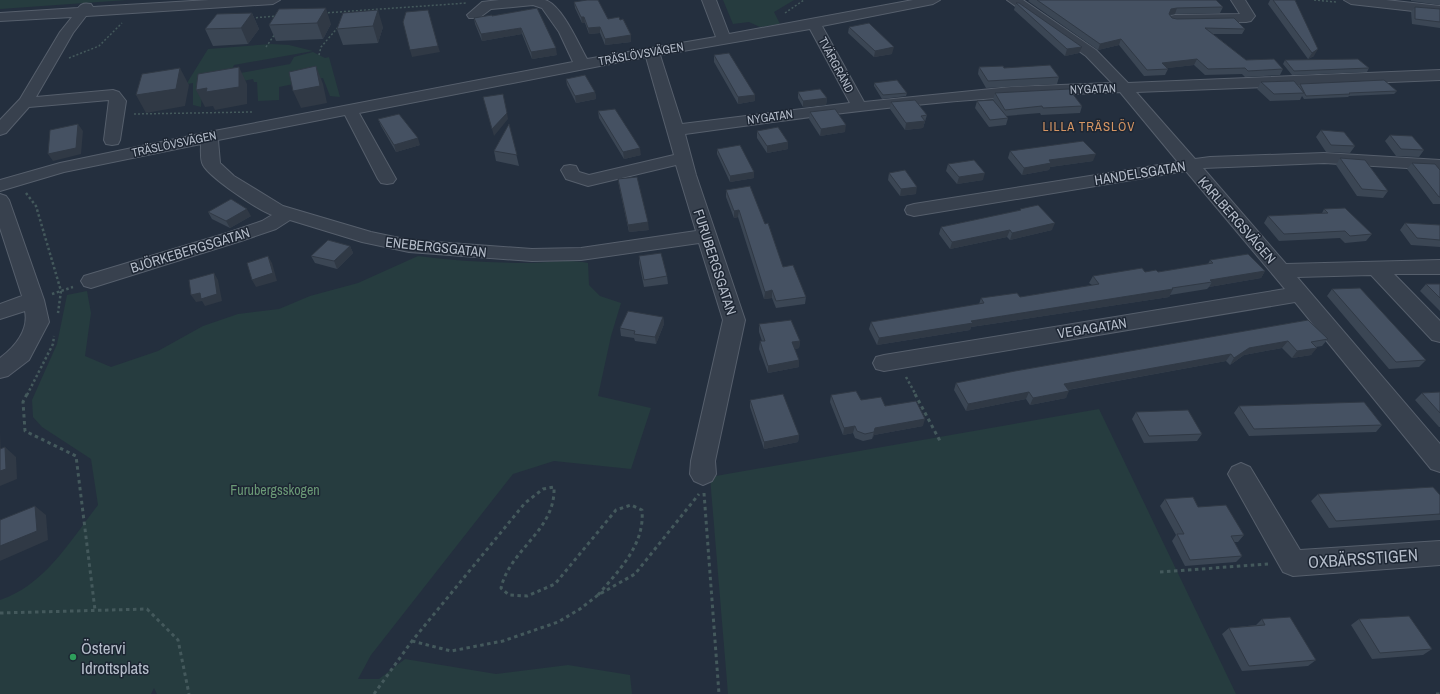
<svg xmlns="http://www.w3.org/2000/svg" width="1440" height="694" font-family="'Archivo Narrow',sans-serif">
<rect width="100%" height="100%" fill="#242f3e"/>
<path fill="#263c3f" d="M0 0H127L0 9Z
M723 0H794L774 12 780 24 760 27 749 22 733 24Z
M271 44 289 45 313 51 234 65 229 75 290 64 294 57 313 52 325 58 329 57 340 97 330 96 323 78 279 87V100L258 101 257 82H254L253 79 202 89 201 107 193 105V83L127 95 187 83 208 49Z
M418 256C456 261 493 263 532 263 551 262 569 259 588 263L589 285 600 296 621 303 611 336 598 396 651 408 631 469 554 461 513 474 371 655 358 679H379L405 659 496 674 568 665 630 675 632 694H157L154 688 151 694H0V600C45 585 70 541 98 505L91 459 42 427 33 417 32 400 57 344 67 295 87 291 91 313 85 356 111 367 158 351 203 326 238 314 279 309 310 296 358 283Z
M1099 409 1236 694H728L710 477Z"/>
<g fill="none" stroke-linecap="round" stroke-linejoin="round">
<defs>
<path id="minor" d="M209 0H280L273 4 86 16 73 33 36 97 113 90 119 92 126 101 120 140 118 144 112 145 106 144 104 140 109 100 29 107 6 133 0 135V120L20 99 60 32 72 17 0 21V13L78 8C82 3 85 3 91 4L93 7Z
M499 0H545C562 5 578 43 587 59L716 37 702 0H716L729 34 913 0H940L933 4 822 26 864 102 1011 87 1112 83 1086 56 1007 0H1023L1096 50 1128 83 1440 70V80L1136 92 1195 159 1210 157 1324 153 1440 160V170L1324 163 1203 168 1286 264 1440 260V274H1394L1440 321V342L1432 340 1371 275 1297 277 1440 444V472L1431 469 1295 302 884 371 876 369 873 363 876 357 884 355 1285 289 1186 171 914 216 907 214 905 210 907 206 914 204 1178 162 1120 92C1084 94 1047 94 1011 97 902 104 793 119 685 134L696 175 745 320 715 461 716 474 712 481 703 485 694 481 690 474 691 461 723 320 699 243 581 260 532 261 409 252 362 242 290 220 276 229 241 241 91 288 84 286 81 281 84 276 227 233 262 221 272 215C258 210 210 178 203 165 200 160 201 150 201 144L64 172 0 191V180L60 163 209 132 573 62 559 32 542 8 533 5 491 9 479 18H469L467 15 482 2ZM810 29 850 103 682 124 660 55ZM646 57 674 155 589 175 579 172 576 166 570 165 564 166 561 170 566 179 588 186 676 165 696 231 581 248 532 249 409 240 371 232 283 206 234 176 220 163 218 140 345 115 378 179 381 183 387 184 393 183 396 179 359 113Z
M1231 0H1245L1255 16 1251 21 1246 22 1175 23 1170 22 1168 19 1170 16 1175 15 1240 14Z
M1344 0H1386L1440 6V14L1351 4Z
M0 194 6 196 9 200 44 300 49 322 29 360 8 376 0 378V358C15 347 29 330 25 311L0 319V304L22 296 0 228Z
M1241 463 1250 467 1300 550 1440 541V565L1293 576 1283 572 1228 474 1232 467Z"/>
</defs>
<use href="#minor" stroke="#565f6c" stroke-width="2"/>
<path stroke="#44595c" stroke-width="1.5" stroke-dasharray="2 2" stroke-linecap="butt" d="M1314 0 1336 2
M324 13 467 3
M785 13 804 0
M252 18 277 16
M266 47 275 34
M319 55 321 47 340 25
M69 58 99 46 122 23
M134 114 253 112"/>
<path stroke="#44595c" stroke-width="2.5" stroke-dasharray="2.5 2.5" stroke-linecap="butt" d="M26 193 36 206 61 291 58 313
M52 294 73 287
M906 377 916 395
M27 395 53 344 54 336"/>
<path stroke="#44595c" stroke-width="3" stroke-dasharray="3.5 3.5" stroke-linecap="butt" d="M27 394 23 402 25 431 76 456 95 610
M915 394 940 441
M704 493 719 694
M1160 572 1268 564
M0 613 147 609 178 640 189 694
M412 641 451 651 503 641 558 622 580 609 598 595 635 574 699 494
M374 694 412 641 525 503 543 489 554 487C556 530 510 549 501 588L509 595 527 596 555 584 616 510 631 505 642 510C645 545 619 570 598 595
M1436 694H1440"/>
<use href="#minor" fill="#38414e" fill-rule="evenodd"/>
</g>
<path fill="#3b4654" d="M1029 0H1216L1223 7 1220 13 1175 14 1170 15 1172 18 1245 29 1242 34H1213L1246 60 1283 69 1280 75 1245 77 1242 74 1205 75 1194 65 1167 68 1168 69 1165 75 1144 76 1119 45 1098 50 1028 1Z
M1270 0H1291L1314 56 1308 59 1268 4Z
M1411 0H1440V5L1411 1Z
M574 2 608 19 620 20 631 35V42L605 45 600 33 589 34 585 23H582L575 8Z
M1016 3 1079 53 1065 56 1014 10Z
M1415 7 1440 9V28L1412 24 1411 12Z
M537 8 557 55 532 59 522 34 482 41 475 24 474 18 492 16Z
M279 9 331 24 323 39 276 41 269 25Z
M252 13 259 29 248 44 213 46 205 29Z
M343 13 383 27 378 43 343 45 337 29Z
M849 27 892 54 874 57 848 33Z
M714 55 755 95V101L738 104 714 62Z
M1285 60 1369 68 1367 72 1292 75 1283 64Z
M979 67 1004 68 1059 77 1057 84 986 88 978 74Z
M566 79 595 92 596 99 576 103 567 85Z
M1261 82 1298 86 1300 84 1397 91 1394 94 1349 96 1348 97 1304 99 1302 96 1300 100 1270 101 1257 89Z
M874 83 907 93 906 96 882 99 874 86Z
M798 92 827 98 826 105 803 107 798 98Z
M995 93 1082 106 1080 113 1041 115 1040 113 1006 116 1008 118 1006 125 989 127 975 108 977 101 993 100Z
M891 102 927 115 923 128 905 130 890 109Z
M598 111 641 155 624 159 599 118Z
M810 112 845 132 820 136 809 119Z
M378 119 420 145 396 152 381 126Z
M509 124 519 166 496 161 494 151Z
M1321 130 1355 146 1350 153 1326 152 1316 137Z
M757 131 788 149 767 153 757 138Z
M1390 135 1424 150 1419 157 1396 156 1385 141Z
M717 149 754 178 730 182 717 154Z
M1010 151 1093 161 1050 167 1049 170 1022 175 1008 158Z
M1340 158 1388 191 1383 198 1357 196 1336 165Z
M1412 163 1440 170V204H1433L1407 169Z
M948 164 983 180 957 184 946 171Z
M889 173 916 194 900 196 888 180Z
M618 179 649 230 629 232 619 186Z
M726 190 806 297 805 304 776 308 772 298 764 299 738 217 734 218 726 197Z
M1020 209 1052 230 1010 240 1007 237 950 249 939 234 941 227 1020 210Z
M1324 209 1372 234 1366 241 1345 243 1340 238 1279 241 1264 223 1268 216 1322 213Z
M208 212 251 216 230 228 212 219Z
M1405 223 1440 225V247L1411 245 1400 230Z
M350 246 353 253 337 269 315 263 311 256Z
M639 256 667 276 668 284 644 287 639 263Z
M1210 260 1265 271 1261 278 1209 287 1207 289 1170 295 1169 297 971 327 970 330 877 345 869 329 871 322 979 304 981 298 1020 297 1092 285 1089 283 1093 276 1145 272H1158L1208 264Z
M1426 284H1440V311L1420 291Z
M1332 289 1426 360 1419 367 1389 369 1327 296Z
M663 317 664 324 656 344 635 341 634 338 621 336 620 328Z
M1308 320 1328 339 1322 346 1316 347 1311 355 1292 358 1282 348 1244 355 1230 365 1226 361 1068 390 1066 398 1030 405 1026 399 966 411 954 390 956 383Z
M759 324 800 341 799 348 795 349 799 367 768 373 759 349 760 341H762L759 332Z
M1440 392V427H1439L1415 400 1422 393Z
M831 395 861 400 885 406 923 426 874 435 872 439 863 441 855 438 853 433 843 435 830 402Z
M750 400 799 435 798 442 764 449 750 407Z
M1239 406 1382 425 1376 432 1249 436 1234 413Z
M1136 412 1202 434 1197 441 1144 443 1132 419Z
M1318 494 1440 495V520L1329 528 1311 501Z
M1165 499 1198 507 1244 535 1238 542H1234L1242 556 1236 562 1185 566 1172 541 1176 535 1160 506Z
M1262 619 1316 660 1308 666 1242 671 1222 634 1229 628 1256 625Z
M1359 619 1432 649 1423 655 1372 659 1351 625Z"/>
<path fill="#303945" d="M326 8 331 24 323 39 317 23Z
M1177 8 1175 14 1169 15 1171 9Z
M378 10 383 27 378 43 373 26Z
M252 13 259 29 248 44 241 28Z
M581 17H584L585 23H582Z
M600 27V33L589 34 588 28Z
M521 28 522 34 482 41 481 34Z
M631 35V42L605 45V39Z
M1121 39 1119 45 1098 50 1100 44Z
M438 46 440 52 412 57 410 50Z
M894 47 892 54 874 57 875 51Z
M1082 47 1079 53 1065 56 1067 49Z
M556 48 557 55 532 59 531 52Z
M1318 49 1314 56 1308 59 1312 53Z
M1197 59 1194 65 1160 69 1162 63Z
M316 66 323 84 327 103 301 108 293 91Z
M239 67 247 84V104L215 110 213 106 205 107 196 90 207 88Z
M180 68 189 85 185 106 146 113 136 95Z
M595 92 596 99 576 103 575 96Z
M755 95V101L738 104V97Z
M827 98 826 105 803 107V101Z
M507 113 508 119 494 136 492 129Z
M925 121 923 128 905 130 906 123Z
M78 124 83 131 81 154 53 161 48 154Z
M846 125 845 132 820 136 821 129Z
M418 138 420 145 396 152 394 145Z
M788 142V149L767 153V146Z
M640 148 641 155 624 159 623 152Z
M1096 154 1093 161 1050 167 1049 170 1022 175 1024 168 1049 160Z
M754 172V178L730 182V176Z
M985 173 983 180 957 184 959 177Z
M917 187 916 194 900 196 901 189Z
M247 209 251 216 230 228 226 221Z
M739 210 738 217 734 218V211Z
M648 222 649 230 629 232 628 225Z
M1055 223 1052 230 1010 240 1012 233Z
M1010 230 1007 237 950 249 952 242Z
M350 246 353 253 337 269 334 261Z
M268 256 272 263 277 281 256 287 252 280Z
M1265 271 1261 278 1209 287 1212 282 1210 280Z
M214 273 218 280 222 301 205 306 202 301 196 302 191 295Z
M1173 289 1169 297 971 327 970 330 877 345 879 338 971 321Z
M772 290V298L764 299 765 292Z
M663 317 664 324 656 344 655 337Z
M800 341 799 348 792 350V342Z
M1288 341 1282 348 1244 355 1230 365 1234 358 1249 348Z
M1317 348 1311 355 1292 358 1297 351Z
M1231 354 1226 361 1061 391 1064 384Z
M799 360V367L768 373V366Z
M1069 391 1066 398 1030 405 1033 398Z
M1029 392 1026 399 966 411 968 404Z
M925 419 923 426 874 435 872 439 875 428Z
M855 426 853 433 843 435 844 428Z
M0 431 1 463 0 461Z
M799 435 798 442 764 449V442Z
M5 447 16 457 17 479 0 486V471Z
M35 506 46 515 48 540 0 561V546Z"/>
<path fill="#455162" stroke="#303945" d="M587 0H598L608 19 619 17 620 20 623 19 631 35 605 39 600 27 588 28 584 17H581L574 2Z
M1037 0H1216L1223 7 1177 8 1171 9 1169 14 1172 18 1177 19 1234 18 1245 29 1205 28 1246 60 1274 59 1283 69 1248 71 1245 68 1208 69 1197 59 1162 63 1168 69 1147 70 1121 39 1100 44Z
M1273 0H1295L1318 49 1312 53Z
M1016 3H1019L1082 47 1067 49Z
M1415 7 1440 9V22L1415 19Z
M326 8 317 23 269 25 279 9Z
M537 8 556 48 531 52 521 28 481 34 474 18 492 15V16Z
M378 10 373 26 337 29 343 13Z
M428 10 438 46 410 50 403 22 406 12Z
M252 13 241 28 205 29 217 14Z
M869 23 894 47 875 51 849 27Z
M729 53 755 95 738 97 714 55Z
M1358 59 1369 68 1294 71 1285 60Z
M1050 65 1059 77 988 81 979 67 1003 66 1004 68Z
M316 66 320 86 293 91 289 72Z
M239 67V87L206 92 207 88 196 90 198 74Z
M180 68 176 89 136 95 142 74Z
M585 75 595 92 575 96 566 79Z
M897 80 907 93 883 95 874 83Z
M1384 80 1397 91 1349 93 1350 94 1306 96 1300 84Z
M1294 81 1304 93 1274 94 1261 82Z
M820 89 827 98 803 101 798 92Z
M1069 89 1082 106 1043 108 1042 106 1005 110 995 93Z
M503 94 507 113 492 129 483 97Z
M915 100 927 115 921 116 925 121 906 123 891 102Z
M993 100 1008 118 990 120 977 101Z
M615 109 640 148 623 152 598 111Z
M835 109 846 125 821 129 810 112Z
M399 114 418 138 394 145 378 119Z
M78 124 76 148 48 154 50 130Z
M509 124 517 155 494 151Z
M778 127 788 142 767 146 757 131Z
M1321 130 1344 132 1355 146 1331 145Z
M1390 135 1412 136 1424 150 1401 149Z
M1083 141 1096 154 1049 160 1051 163 1024 168 1010 151Z
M740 145 754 172 730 176 717 149Z
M1340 158 1365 160 1388 191 1362 189Z
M974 160 985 173 959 177 948 164Z
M1412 163 1435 164 1440 170V197H1439Z
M905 170 917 187 901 189 889 173Z
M637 177 648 222 628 225 618 179Z
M750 186 765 224 768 223 783 267 793 265 806 297 776 301 772 290 765 292 739 210 734 211 726 190Z
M231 199 247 209 226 221 208 212Z
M1038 205 1055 223 1012 233 1010 230 952 242 941 227 1021 210 1020 209Z
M1345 208 1372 234 1350 236 1345 231 1284 234 1268 216 1328 213 1324 209Z
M1405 223 1440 225V240L1417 238Z
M328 240 350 246 334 261 311 256Z
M661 253 667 276 644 280 639 256Z
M1248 254 1265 271 1210 280 1212 282 1172 288 1173 289 971 321 973 323 879 338 871 322 984 303 981 298 1017 293 1020 297 1099 284 1093 276 1142 268 1145 272 1156 270 1158 272 1213 263 1210 260Z
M268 256 273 273 252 280 247 263Z
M214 273 217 294 201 299 200 293 191 295 189 280Z
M1426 284H1440V298Z
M1360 288 1426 360 1396 362 1332 289Z
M628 311 663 317 655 337 634 334 635 331 620 328Z
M791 320 800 341 792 342 799 360 768 366 760 341H765L759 324Z
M1308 320 1328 339 1311 342 1317 348 1297 351 1288 341 1249 348 1234 358 1231 354 1064 384 1069 391 1033 398 1029 392 968 404 956 383 1015 371Z
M856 391 861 400 881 397 885 406 916 401 925 419 875 428 874 432 865 434 857 431 855 426 844 428 831 395Z
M1440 392V413L1422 393Z
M783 394 799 435 764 442 750 400Z
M1364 402 1382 425 1254 429 1239 406Z
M1188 410 1202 434 1149 436 1136 412Z
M5 447 6 469 0 471V449Z
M1433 487 1440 495V514L1336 521 1318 494Z
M1193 497 1198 507 1226 505 1244 535 1231 536 1242 556 1190 560 1177 534H1184L1165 499Z
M35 506 37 531 0 546V520Z
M1409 616 1432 649 1380 653 1359 619Z
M1290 617 1316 660 1249 666 1229 628 1265 625 1262 619Z"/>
<circle fill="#2e9e5b" stroke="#1d2633" stroke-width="1.5" cx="73" cy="657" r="4"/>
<g text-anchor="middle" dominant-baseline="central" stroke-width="3" stroke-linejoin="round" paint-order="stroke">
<g font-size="12" fill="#b4bcc9" stroke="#1d2633">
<text transform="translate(641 54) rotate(-10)">TRÄSLÖVSVÄGEN</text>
<text transform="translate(836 65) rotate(62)">TVÄRGRÄND</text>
<text transform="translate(1093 89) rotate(-2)">NYGATAN</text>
<text transform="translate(770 117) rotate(-8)">NYGATAN</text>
<text transform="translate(174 144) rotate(-12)">TRÄSLÖVSVÄGEN</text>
</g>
<g font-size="13" letter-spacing="1" fill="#d59563" stroke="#1d2633">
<text x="1089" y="126">LILLA TRÄSLÖV</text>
</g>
<g font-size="14" fill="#b4bcc9" stroke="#1d2633">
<text transform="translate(1140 173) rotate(-9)">HANDELSGATAN</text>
<text transform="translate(1237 220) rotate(49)">KARLBERGSVÄGEN</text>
<text transform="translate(436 247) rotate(6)">ENEBERGSGATAN</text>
<text transform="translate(190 250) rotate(-17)">BJÖRKEBERGSGATAN</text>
<text transform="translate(715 262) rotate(72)">FURUBERGSGATAN</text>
<text transform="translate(1092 328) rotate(-9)">VEGAGATAN</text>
</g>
<g font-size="14" fill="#6b9a76" stroke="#1d2633">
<text x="275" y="490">Furubergsskogen</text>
</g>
<g font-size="17" fill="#b4bcc9" stroke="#1d2633">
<text transform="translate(1363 558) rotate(-4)">OXBÄRSSTIGEN</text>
</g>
<g font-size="17" fill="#b4bcc9" stroke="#1d2633" text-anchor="start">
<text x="81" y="647">Östervi<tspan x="81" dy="20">Idrottsplats</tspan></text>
</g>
</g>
</svg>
